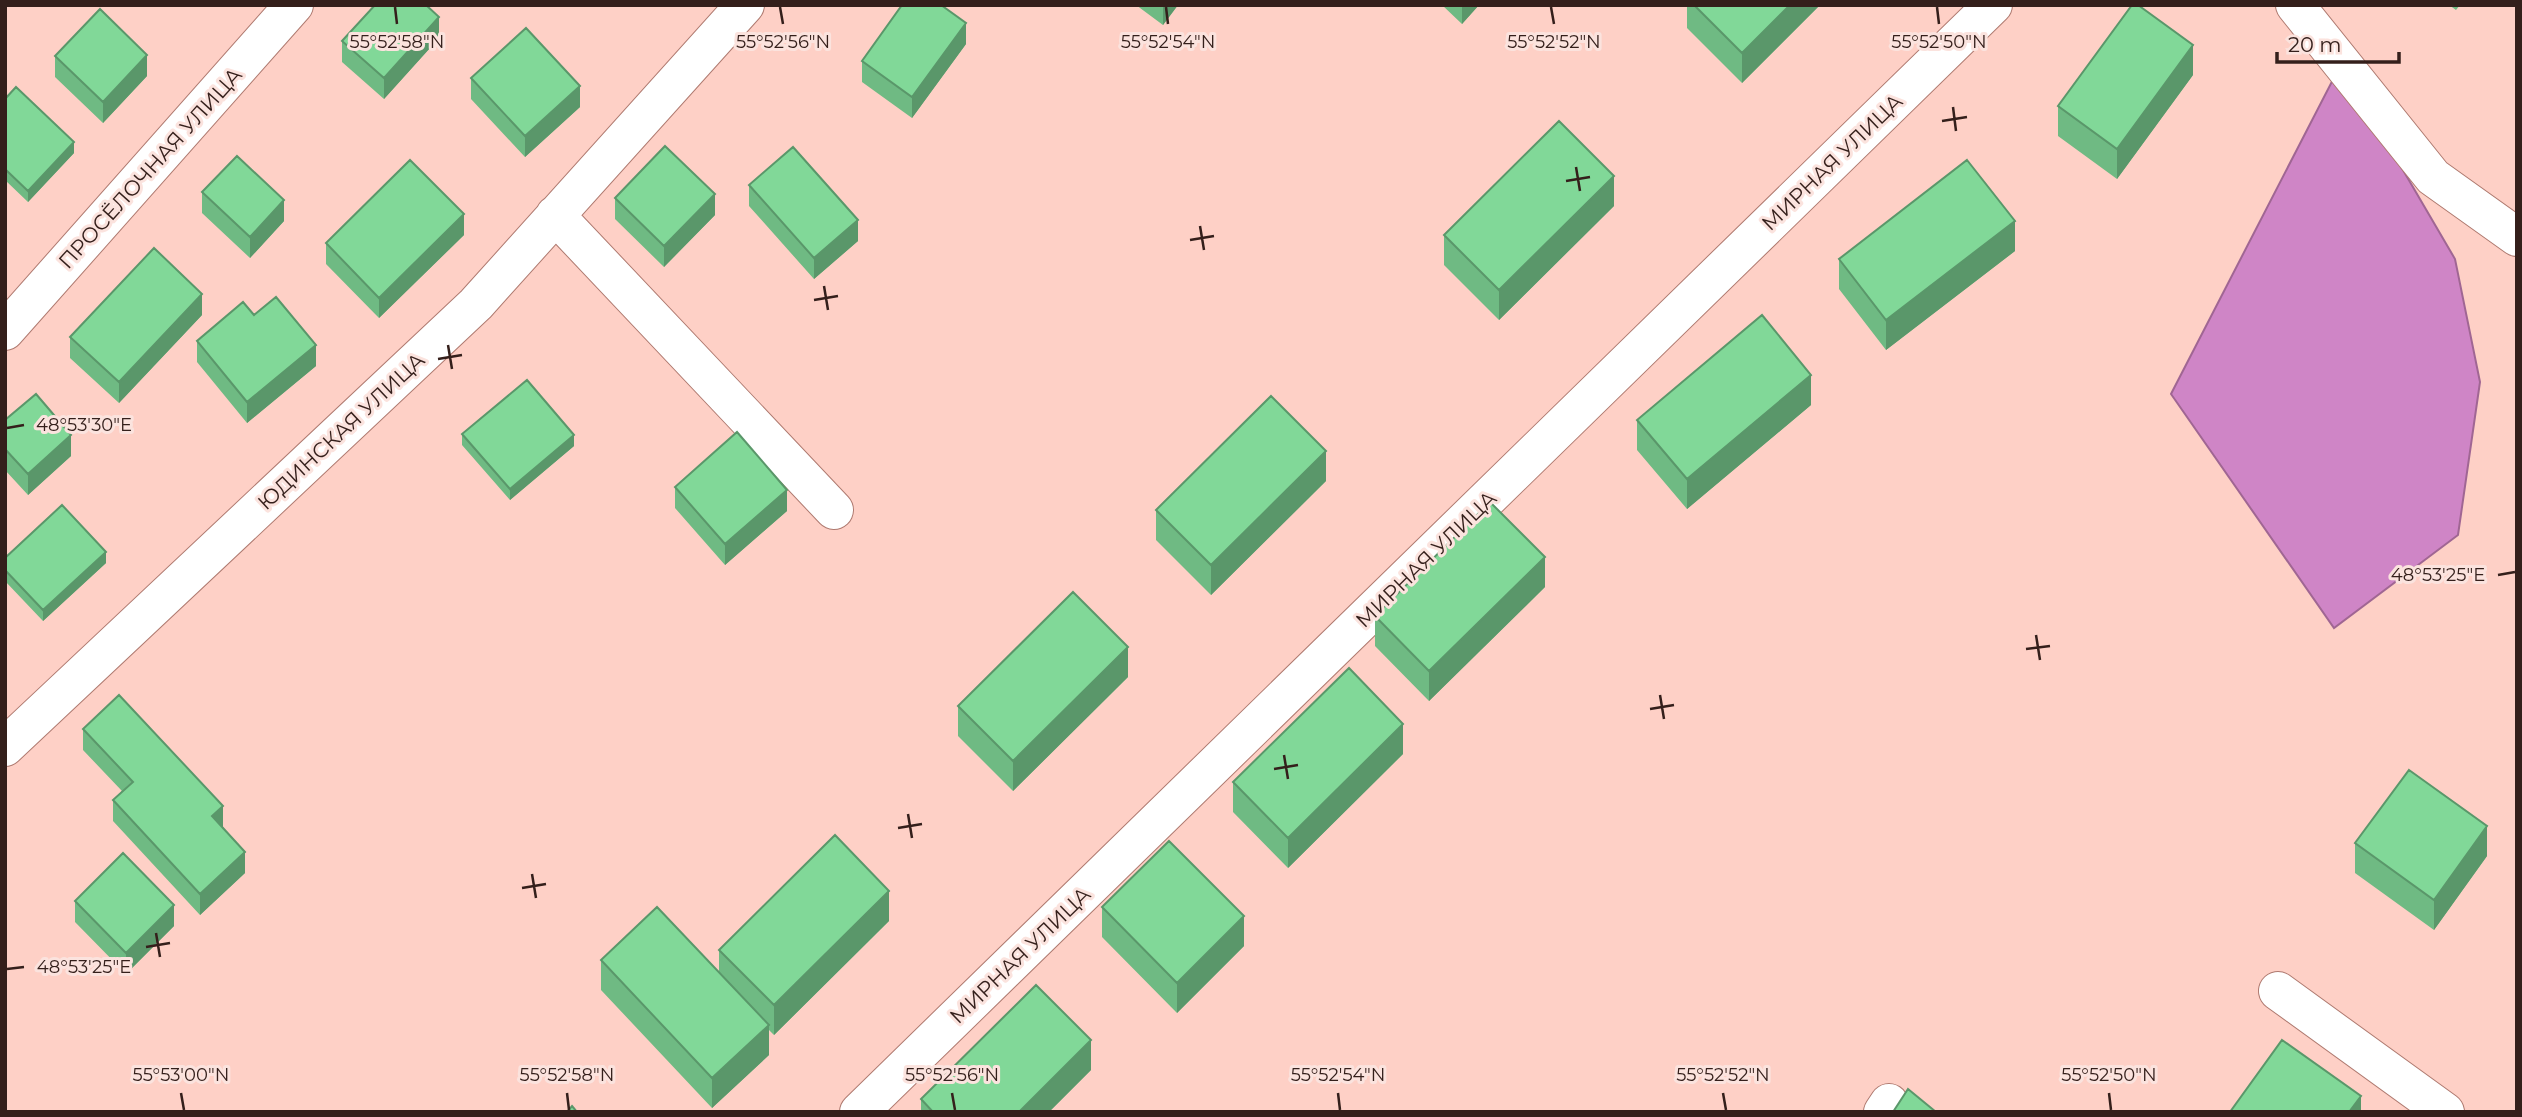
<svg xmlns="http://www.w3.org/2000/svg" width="2522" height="1117" font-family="Montserrat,sans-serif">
<rect width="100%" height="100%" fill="#fed0c6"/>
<path fill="#cf85c6" stroke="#a06693" stroke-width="2" d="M2341 64 2455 259 2480 382 2458 535 2334 628 2171 394Z"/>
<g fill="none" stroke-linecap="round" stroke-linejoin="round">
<defs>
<path id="minor" d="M2295 5 2433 177 2517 237
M555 215 834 510
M5 331 294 5
M5 747 476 304 745 5
M2278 991 2445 1112
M859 1112 1993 5
M1883 1112 1889 1103"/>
</defs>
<use href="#minor" stroke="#af7a70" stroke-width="40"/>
<use href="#minor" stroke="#fff" stroke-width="38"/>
</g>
<path fill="#6fba83" d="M1136 5H1178L1163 25Z
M1442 5H1479L1462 24Z
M1687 5H1820L1742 83 1687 28Z
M2449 5H2460L2456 10Z
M439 38 384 99 342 62V41Z
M966 44 912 118 862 82V61Z
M55 56 147 76 103 123 55 77Z
M2193 75 2117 179 2058 136V106Z
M471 78 580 107 525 157 471 99Z
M5 99 74 153 28 202 5 180Z
M749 185 858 241 814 279 749 206Z
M202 192 284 221 250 258 202 213Z
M615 198 715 215 664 267 615 219Z
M1614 206 1499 320 1444 265V235Z
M464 235 379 318 326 264V243Z
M2015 251 1886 350 1839 289V259Z
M202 315 119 403 70 358V337Z
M197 341 316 366 247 423 197 362Z
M1811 405 1687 509 1637 450V420Z
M5 420 71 456 28 495 5 470Z
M462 434 574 446 510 500 462 445Z
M1326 481 1211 595 1156 540V510Z
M675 487 787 511 725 565 675 508Z
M5 558 106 563 43 621 5 581Z
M1545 587 1429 701 1375 646V616Z
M1128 677 1013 791 958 736V706Z
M83 729 223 827 245 873 200 915 113 821V800L122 791 83 750Z
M1403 754 1288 868 1233 812V782Z
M2355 843 2487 856 2434 930 2355 873Z
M75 901 174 926 126 974 75 922Z
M1102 907 1244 946 1177 1013 1102 937Z
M889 921 774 1035 769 1030V1055L712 1108 601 990V960L719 973V950Z
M1091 1070 1049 1112H921V1099Z"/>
<path fill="#5a976a" d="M1163 5H1178L1163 25Z
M1462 5H1479L1462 24Z
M1790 5H1820L1742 83V53Z
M439 17V38L384 99V78Z
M966 23V44L912 118V97Z
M2193 45V75L2117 179V149Z
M147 55V76L103 123V102Z
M580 86V107L525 157V136Z
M74 142V153L28 202V191Z
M1614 176V206L1499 320V290Z
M715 194V215L664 267V246Z
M284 200V221L250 258V237Z
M464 214V235L379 318V298Z
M858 220V241L814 279V258Z
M2015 221V251L1886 350V320Z
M202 294V315L119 403V382Z
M316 345V366L247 423V402Z
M1811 375V405L1687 509V479Z
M71 435V456L28 495V474Z
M574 435V446L510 500V489Z
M1326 451V481L1211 595V565Z
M787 490V511L725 565V544Z
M106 552V563L43 621V610Z
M1545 557V587L1429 701V671Z
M1128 647V677L1013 791V761Z
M1403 724V754L1288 868V838Z
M223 806V827L212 837V816Z
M2487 826V856L2434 930V900Z
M245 852V873L200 915V894Z
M889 891V921L774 1035V1005Z
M174 905V926L126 974V953Z
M1244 916V946L1177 1013V983Z
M769 1025V1055L712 1108V1078Z
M1091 1040V1070L1049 1112H1019Z
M2361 1096V1112H2349Z"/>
<path fill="#81d898" stroke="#5a976a" stroke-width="2" d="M375 5H426L439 17 384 78 342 41Z
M902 5H941L966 23 912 97 862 61Z
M1694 5H1790L1742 53Z
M2132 5H2138L2193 45 2117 149 2058 106Z
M100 9 147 55 103 102 55 56Z
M526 28 580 86 525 136 471 78Z
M16 87 74 142 28 191 5 169V99Z
M1559 121 1614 176 1499 290 1444 235Z
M665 146 715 194 664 246 615 198Z
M793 147 858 220 814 258 749 185Z
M237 156 284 200 250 237 202 192Z
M410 160 464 214 379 298 326 243Z
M1967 160 2015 221 1886 320 1839 259Z
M154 248 202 294 119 382 70 337Z
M276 297 316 345 247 402 197 341 243 302 254 315Z
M1762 315 1811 375 1687 479 1637 420Z
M527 380 574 435 510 489 462 434Z
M36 394 71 435 28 474 5 449V420Z
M1271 396 1326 451 1211 565 1156 510Z
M737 432 787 490 725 544 675 487Z
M1490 502 1545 557 1429 671 1375 616Z
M62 505 106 552 43 610 5 570V558Z
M1073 592 1128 647 1013 761 958 706Z
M1349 668 1403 724 1288 838 1233 782Z
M119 695 223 806 212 816 245 852 200 894 113 800 133 782 83 729Z
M2409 770 2487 826 2434 900 2355 843Z
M835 835 889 891 774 1005 719 950Z
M1169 841 1244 916 1177 983 1102 907Z
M123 853 174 905 126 953 75 901Z
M657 907 769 1025 712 1078 601 960Z
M1036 985 1091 1040 1019 1112H933L921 1099Z
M2282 1040 2361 1096 2349 1112H2230Z
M1908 1089 1936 1112H1893Z
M572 1106 577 1112H567Z"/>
<path fill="none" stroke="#341f1b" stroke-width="2.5" d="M395 7 397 24M780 7 783 24M1166 7 1168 24M1551 7 1554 24M1937 7 1939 24M1953 107 1956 131M1942 121 1967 117M1576 167 1580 191M1566 181 1590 177M1200 226 1204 250M1190 240 1214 236M824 286 828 310M814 300 838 296M448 345 452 369M438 359 462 355M7 428 24 425M2498 575 2515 572M2036 635 2040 660M2026 649 2050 646M1660 695 1664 719M1650 709 1674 705M1284 755 1288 779M1274 769 1298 765M908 814 912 838M898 828 922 824M532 874 536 898M522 888 546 884M156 933 160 957M146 947 170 943M7 969 24 967M181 1093 184 1110M567 1093 569 1110M952 1093 955 1110M1338 1093 1340 1110M1723 1093 1726 1110M2109 1093 2111 1110"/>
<g text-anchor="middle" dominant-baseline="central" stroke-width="6" stroke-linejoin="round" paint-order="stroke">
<g font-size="21" fill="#341f1b" stroke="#fbe3de">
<text transform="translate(1832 162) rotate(-44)">МИРНАЯ УЛИЦА</text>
<text transform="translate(150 168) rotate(-48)">ПРОСЁЛОЧНАЯ УЛИЦА</text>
<text transform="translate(341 431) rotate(-43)">ЮДИНСКАЯ УЛИЦА</text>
<text transform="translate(1426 559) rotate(-44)">МИРНАЯ УЛИЦА</text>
<text transform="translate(1020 955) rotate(-44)">МИРНАЯ УЛИЦА</text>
</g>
</g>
<g font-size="18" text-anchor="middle" fill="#341f1b" stroke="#fbe3de" stroke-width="6" stroke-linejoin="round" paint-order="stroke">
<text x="397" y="48">55°52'58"N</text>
<text x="783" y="48">55°52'56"N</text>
<text x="1168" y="48">55°52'54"N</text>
<text x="1554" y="48">55°52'52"N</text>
<text x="1939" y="48">55°52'50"N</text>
<text x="84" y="431">48°53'30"E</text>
<text x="2438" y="581">48°53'25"E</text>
<text x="84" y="973">48°53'25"E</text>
<text x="181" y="1081">55°53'00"N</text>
<text x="567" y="1081">55°52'58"N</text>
<text x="952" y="1081">55°52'56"N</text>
<text x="1338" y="1081">55°52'54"N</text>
<text x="1723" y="1081">55°52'52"N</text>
<text x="2109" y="1081">55°52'50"N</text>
</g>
<rect width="2522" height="1117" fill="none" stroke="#341f1b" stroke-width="14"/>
<path d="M2277 52v10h122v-10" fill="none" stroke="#341f1b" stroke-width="3.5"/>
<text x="2288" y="52" font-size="21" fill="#341f1b" stroke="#fbe3de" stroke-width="5" paint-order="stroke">20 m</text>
</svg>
